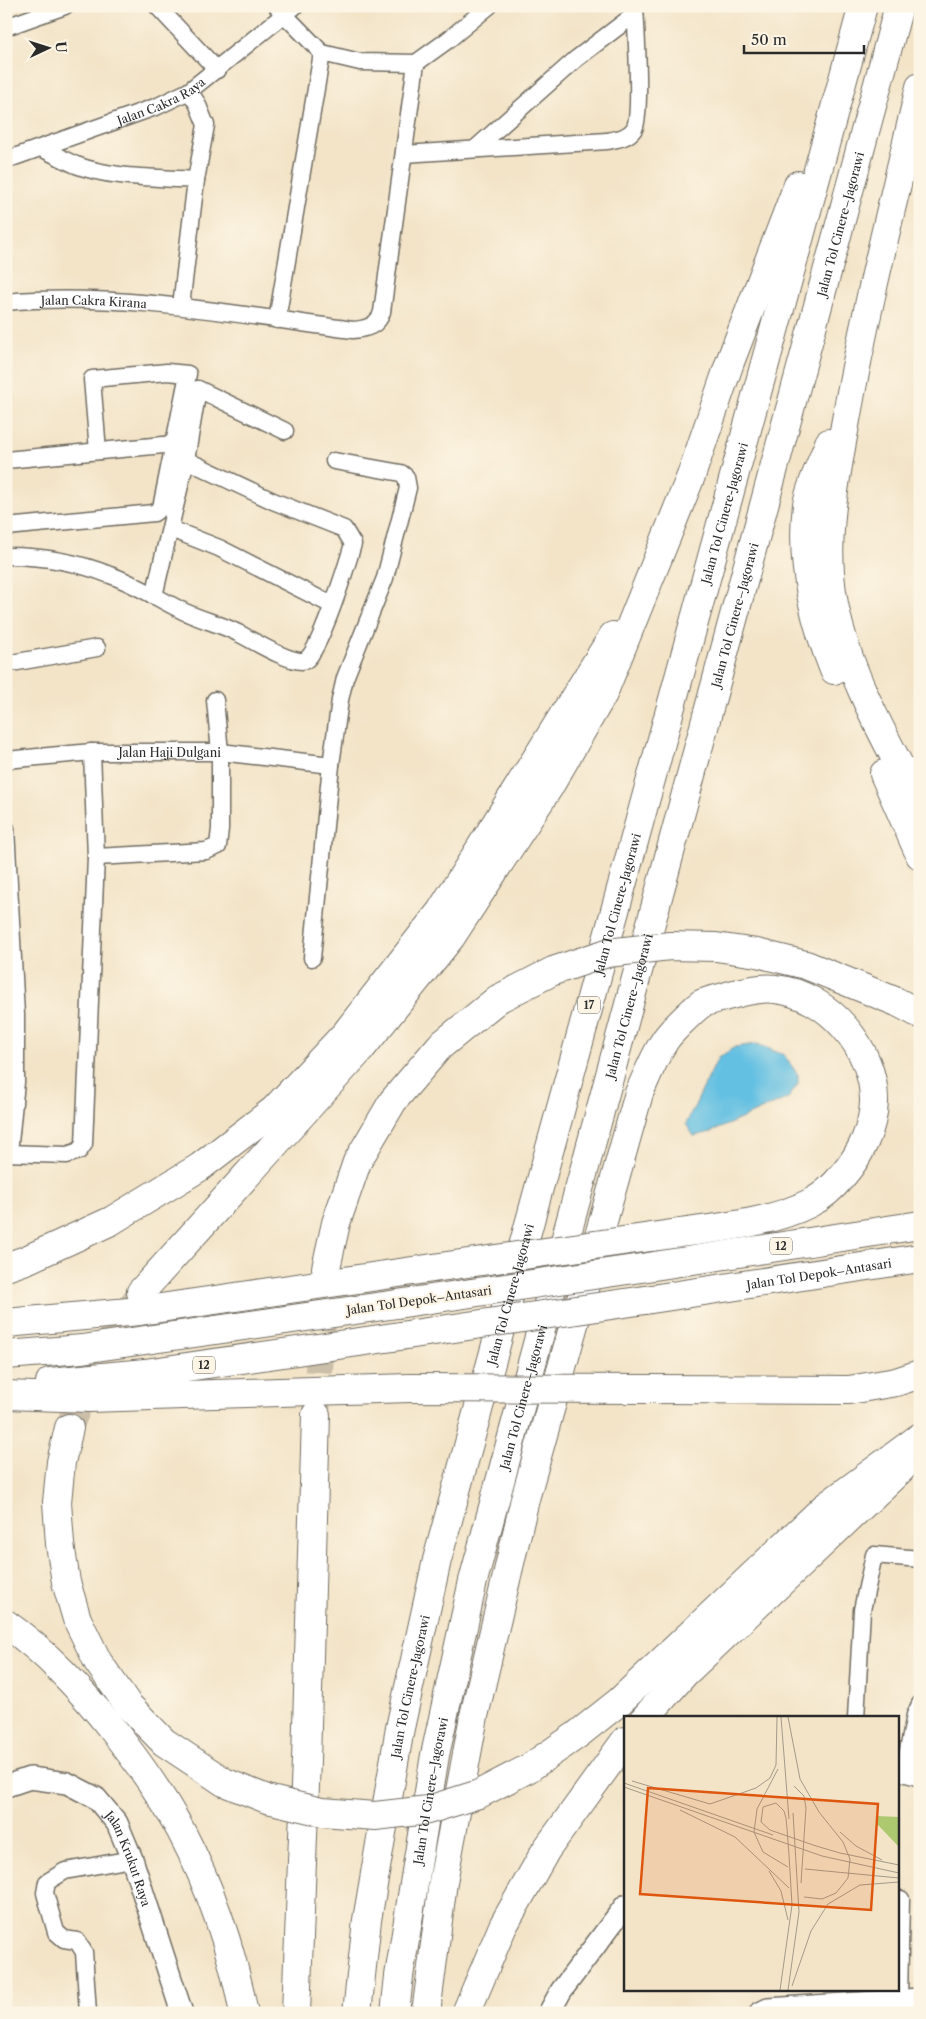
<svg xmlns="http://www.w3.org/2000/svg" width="926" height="2019" font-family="'Libre Caslon Text',serif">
<rect width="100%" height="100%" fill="#fcf5e5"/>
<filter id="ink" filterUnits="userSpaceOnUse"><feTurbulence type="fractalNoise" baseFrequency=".02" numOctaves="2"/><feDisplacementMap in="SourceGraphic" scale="10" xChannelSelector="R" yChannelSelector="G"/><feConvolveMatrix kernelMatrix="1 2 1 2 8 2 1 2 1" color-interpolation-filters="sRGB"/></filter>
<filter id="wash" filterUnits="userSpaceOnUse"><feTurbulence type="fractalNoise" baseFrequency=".0096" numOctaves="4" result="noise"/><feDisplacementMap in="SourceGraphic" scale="20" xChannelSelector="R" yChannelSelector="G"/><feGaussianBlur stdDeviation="1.12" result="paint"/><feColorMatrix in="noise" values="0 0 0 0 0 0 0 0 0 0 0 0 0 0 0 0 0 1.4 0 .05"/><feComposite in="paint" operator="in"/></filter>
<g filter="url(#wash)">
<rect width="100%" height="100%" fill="#f3e4c8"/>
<path fill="#64c0e2" stroke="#487686" d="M757 1044 784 1055 798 1075V1084L788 1098 711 1132 694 1136 686 1124 718 1058 735 1047Z"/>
</g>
<g filter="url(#ink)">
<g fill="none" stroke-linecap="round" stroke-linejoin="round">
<path stroke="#cbbfa9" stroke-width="28" stroke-dasharray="28 14" stroke-linecap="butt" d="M316 1414 326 1268
M69 1428 93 1367 139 1295"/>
<defs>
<g id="minor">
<path d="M157 6 217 70"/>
<path d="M278 8 322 53 360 62 416 63"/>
<path d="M6 27 65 6"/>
<path d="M416 63 448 40 489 6"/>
<path d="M41 148C52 153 64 160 76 165 113 179 157 177 196 180"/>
<path d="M476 148 576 59 635 14"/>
<path d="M404 154 607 141C617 139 628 138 634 129 642 116 636 27 635 6"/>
<path id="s1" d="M6 160 158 106 189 91 295 6"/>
<path id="s2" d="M6 302C122 292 239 315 353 330 366 329 378 326 382 312L416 63"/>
<path d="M181 306 196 180 206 125 197 103 189 91"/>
<path d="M277 320 322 53"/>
<path d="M6 460 174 444"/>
<path d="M6 527 154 513 161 508 188 374 167 372 92 379 98 451"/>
<path d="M171 529 219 548 332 605"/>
<path d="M6 556C41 556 77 562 110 575 136 584 160 600 185 612 202 620 221 624 238 633 250 639 296 667 306 660 320 650 347 565 353 544L344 529 273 501 186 460"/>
<path d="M154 596 186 460 198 389 285 431"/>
<path d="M6 664 97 648"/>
<path id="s3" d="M6 760 92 752H220L331 765"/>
<path d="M6 828 16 1015V1082L9 1153"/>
<path d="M96 857 206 851 218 846 220 829V752L215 700"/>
<path d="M312 958 331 765 340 700 345 678 385 578 408 488 406 477 401 473 334 461"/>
<path d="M6 1153 67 1155 79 1151 84 1144 96 857 92 752"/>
<path d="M856 1718 862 1610 874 1555 920 1559"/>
<path d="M904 1771 915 1715 920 1704"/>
<path d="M899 2000 901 1899"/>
<path d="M88 2013 84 1952 77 1941 64 1939 56 1932 45 1893 47 1882 65 1871 132 1859"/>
</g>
<g id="tertiary">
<path d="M897 1769 920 1775"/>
<path id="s4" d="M6 1786 30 1778 67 1783 96 1798 117 1823 132 1859 182 2013"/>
<path d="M549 2013 561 1991 625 1906"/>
<path d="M760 2013 768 2009 920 1999"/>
</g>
<g id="motorway">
<path d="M920 87C894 198 866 308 846 420 835 481 822 542 834 604 848 676 887 741 920 805"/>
<path d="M829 443C823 460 809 488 807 505 800 561 813 618 834 670"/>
<path d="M884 774 920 855"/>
<path d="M897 1002 920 1014"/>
<path d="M6 1267 26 1260 111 1221 200 1167 274 1110 346 1033 441 911 613 636"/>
<path d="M326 1268 336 1223 357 1162 393 1101 440 1046 498 999"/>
<path d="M641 1268 920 1225"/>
<path d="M141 1292 360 1050 451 937 549 787 603 694 691 476 730 362 798 185"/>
<path id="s5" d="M645 1300 920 1258"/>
<path d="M6 1323 140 1311 433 1268"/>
<path d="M6 1355 82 1349 397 1304"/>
<path d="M50 1382 145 1373 400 1336"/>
<path d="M651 1389 849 1390 896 1382 920 1374"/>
<path d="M6 1395 89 1398 410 1388"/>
<path d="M69 1428 61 1462 57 1502 60 1544 66 1582 77 1619 98 1662 128 1705 164 1742 224 1782 267 1799"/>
<path d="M6 1624C48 1653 82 1691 113 1730 138 1762 162 1795 181 1831 210 1886 232 1951 244 2013"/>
<path d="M645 1718 685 1673 902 1468"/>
<path d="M529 1768 577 1735 620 1701 825 1507 920 1437"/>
<path d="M296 2013 306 1760 316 1415"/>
<path id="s6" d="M357 2013 367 1920 400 1728 437 1560 863 6"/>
<path id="s7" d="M395 2013 399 1976 435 1755 473 1581 899 6"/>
<path d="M426 2013 443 1882 474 1716 525 1499 639 1093C647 1076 654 1057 664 1042 668 1034 694 1009 701 1004 708 1000 719 999 727 996 741 992 760 987 775 989 828 994 875 1049 874 1102 873 1128 861 1154 844 1174 835 1185 823 1197 810 1203 766 1226 700 1229 651 1237"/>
<path d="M466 2013 503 1926 546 1850 625 1741"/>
</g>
</defs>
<use href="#minor" stroke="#716c62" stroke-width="19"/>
<use href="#tertiary" stroke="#716c62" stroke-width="24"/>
<use href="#motorway" stroke="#716c62" stroke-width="30"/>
<use href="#minor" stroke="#fff" stroke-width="16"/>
<use href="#tertiary" stroke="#fff" stroke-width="21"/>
<use href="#motorway" stroke="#fff" stroke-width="28"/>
<defs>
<path id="motorway-bridge" d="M498 999 553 971 607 953 670 946 716 947 757 953 806 965 897 1002
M433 1268 651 1237
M397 1304 641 1268
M400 1336 645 1300
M410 1388 651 1389
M267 1799 322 1812 375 1816 428 1810 479 1794 529 1768"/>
</defs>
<use href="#motorway-bridge" stroke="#716c62" stroke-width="30" stroke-linecap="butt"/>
<use href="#motorway-bridge" stroke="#fff" stroke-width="28"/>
</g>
</g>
<g text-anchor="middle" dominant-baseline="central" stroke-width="4.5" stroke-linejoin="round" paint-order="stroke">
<g fill="#fcf5e5" stroke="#6a6863" stroke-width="1">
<rect x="578" y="996.5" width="22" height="17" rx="4"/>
<rect x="770" y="1237.5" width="22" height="17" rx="4"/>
<rect x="193" y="1356.5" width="22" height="17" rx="4"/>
</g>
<g font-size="11" font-weight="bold" fill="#2b2b2b">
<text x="589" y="1005">17</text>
<text x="781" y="1246">12</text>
<text x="204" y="1365">12</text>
</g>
<g font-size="12" fill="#2b2b2b" stroke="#fcf5e5">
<text stroke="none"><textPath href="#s1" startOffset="166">Jalan Cakra Raya</textPath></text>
<text stroke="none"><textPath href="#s7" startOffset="1845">Jalan Tol Cinere–Jagorawi</textPath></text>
<text stroke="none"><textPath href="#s2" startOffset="88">Jalan Cakra Kirana</textPath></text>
<text stroke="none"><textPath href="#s6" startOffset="1546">Jalan Tol Cinere-Jagorawi</textPath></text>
<text stroke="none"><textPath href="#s7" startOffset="1440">Jalan Tol Cinere–Jagorawi</textPath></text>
<text stroke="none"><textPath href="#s3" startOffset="164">Jalan Haji Dulgani</textPath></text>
<text stroke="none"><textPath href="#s6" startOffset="1141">Jalan Tol Cinere-Jagorawi</textPath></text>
<text stroke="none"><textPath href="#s7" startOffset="1035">Jalan Tol Cinere–Jagorawi</textPath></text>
<text stroke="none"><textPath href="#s5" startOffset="176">Jalan Tol Depok–Antasari</textPath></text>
<text stroke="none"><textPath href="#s6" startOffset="736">Jalan Tol Cinere-Jagorawi</textPath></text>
<text transform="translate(419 1300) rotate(-8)">Jalan Tol Depok–Antasari</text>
<text stroke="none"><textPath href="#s7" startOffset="630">Jalan Tol Cinere–Jagorawi</textPath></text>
<text stroke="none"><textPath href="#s6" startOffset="331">Jalan Tol Cinere-Jagorawi</textPath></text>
<text stroke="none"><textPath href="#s7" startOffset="225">Jalan Tol Cinere–Jagorawi</textPath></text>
<text stroke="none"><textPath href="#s4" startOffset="165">Jalan Krukut Raya</textPath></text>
</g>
</g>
<g transform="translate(624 1716)">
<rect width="275" height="275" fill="#f3e4c8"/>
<path d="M253 100 275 101V131L254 109Z" fill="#acc96f"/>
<path fill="none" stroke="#a39a89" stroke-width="1" d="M157 1 165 103M164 1 176 63 195 96 219 126 226 143 224 162 212 177 198 183 180 181M154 53 133 93 130 116 139 136 164 151M8 65 86 88 132 72 146 62 152 49 153 1M0 67 149 119M170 70 180 80 182 92 177 167M0 71 198 140 275 157M56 94 111 121 165 172M216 116 232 130 258 144M181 153 275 162M145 155 157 175 164 204M168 270 187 215 204 188 236 169 275 166M156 274 168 189 167 172 165 139 163 113 162 102 160 95 152 87 139 91 137 106 146 114 192 130 216 137 275 149M164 274 175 196 169 97"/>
<path fill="#df570e" fill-opacity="0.15" stroke="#df570e" stroke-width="2.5" d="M24 72 254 88 247 194 16 178Z"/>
<rect width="275" height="275" fill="none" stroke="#2b2b2b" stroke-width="2.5"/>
</g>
<rect width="926" height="2019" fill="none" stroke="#fcf5e5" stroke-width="25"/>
<g transform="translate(48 48) rotate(86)" stroke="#fcf5e5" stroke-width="4" paint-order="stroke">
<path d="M0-4L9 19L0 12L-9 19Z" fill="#2b2b2b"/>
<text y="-8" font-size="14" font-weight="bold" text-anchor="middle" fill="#2b2b2b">U</text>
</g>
<path d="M744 45v8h120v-8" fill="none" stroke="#2b2b2b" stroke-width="2.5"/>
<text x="751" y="45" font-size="15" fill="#2b2b2b" stroke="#fcf5e5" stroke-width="4" paint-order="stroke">50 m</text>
</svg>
